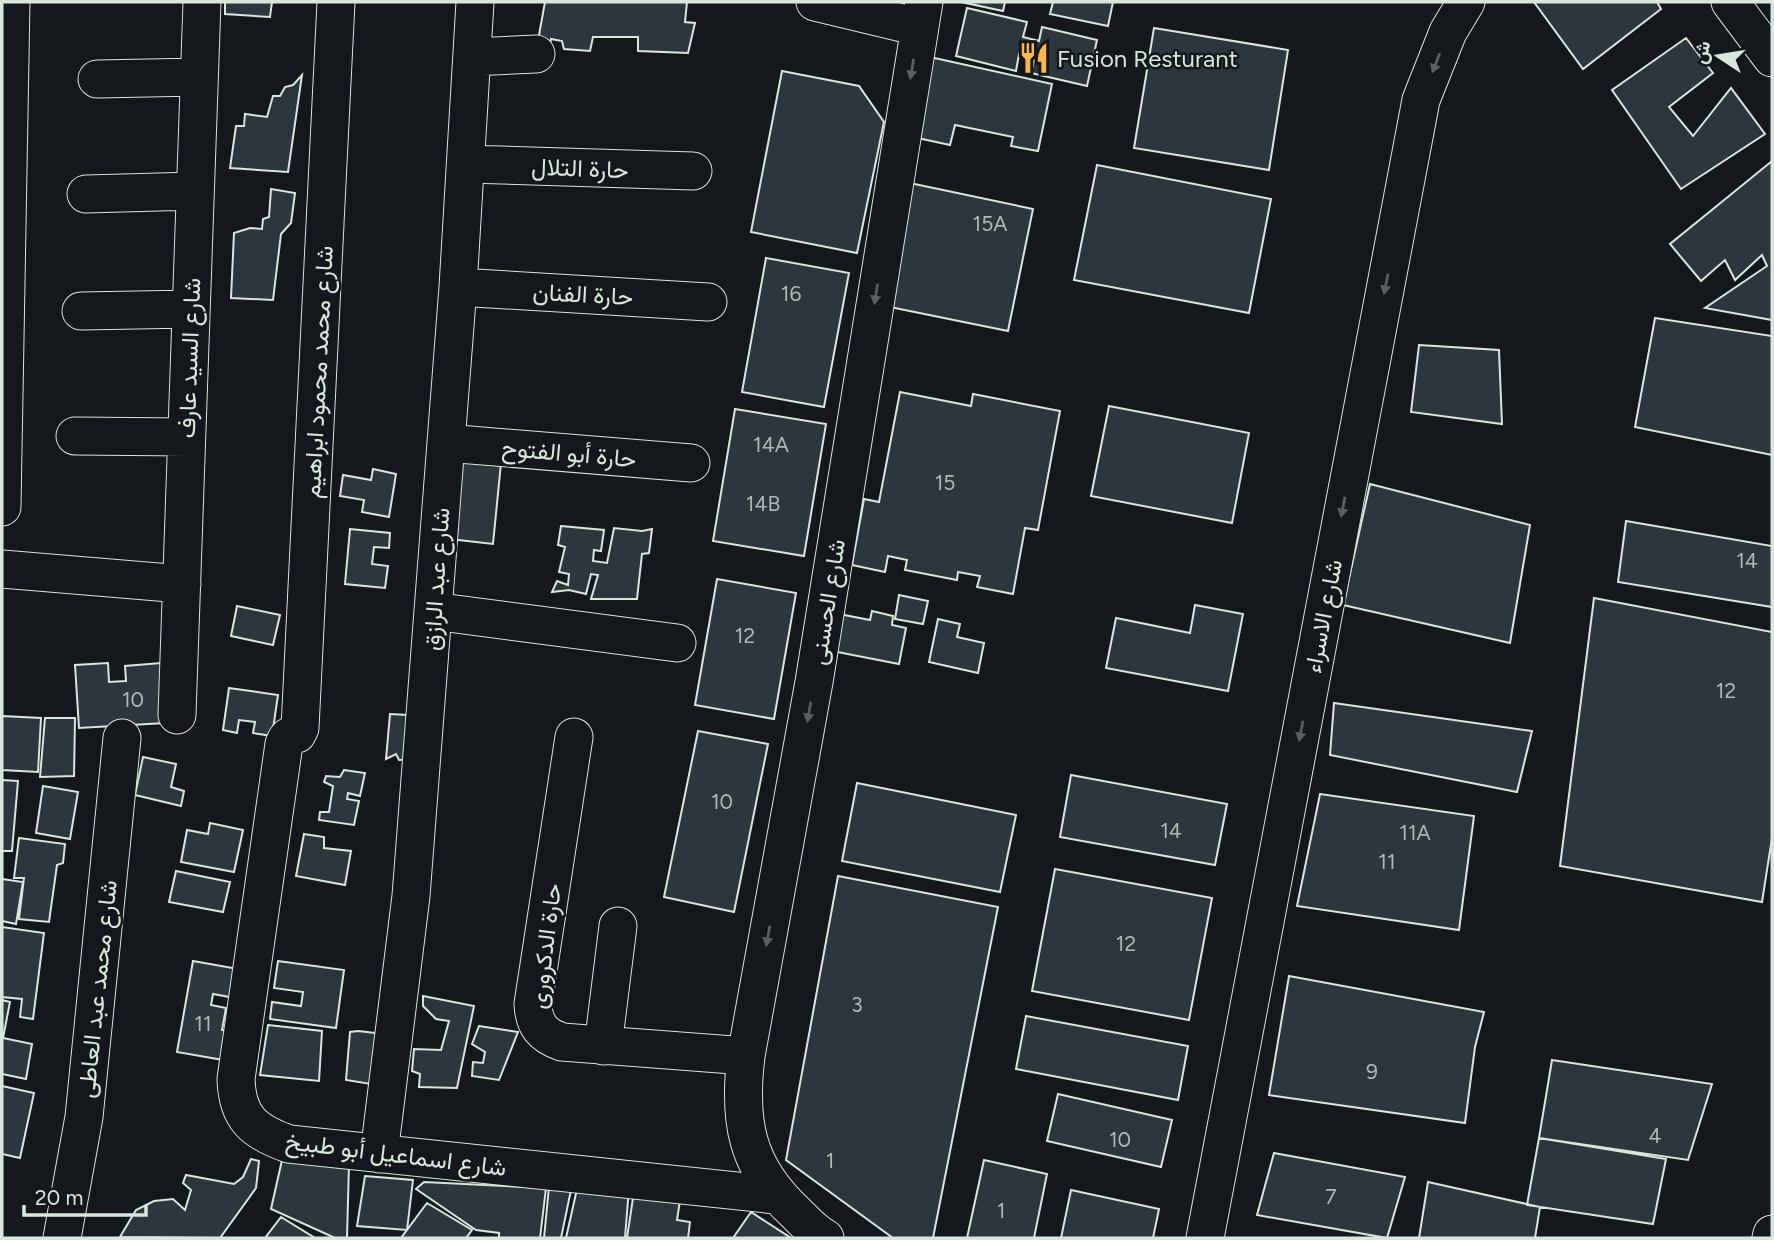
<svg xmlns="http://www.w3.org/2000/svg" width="1774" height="1240" font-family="Figtree,Vazirmatn,sans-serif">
<rect width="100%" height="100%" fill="#14181c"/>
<path fill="#2c363c" stroke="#d8e6dc" stroke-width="2" d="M225 2H272L270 17 225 14Z
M545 2H687L685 22 695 23 688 53 638 51V37H593L590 51 564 49 562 41 551 39 549 49 537 46Z
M961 2H1005L1003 11Z
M1053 2H1113L1108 26 1050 14Z
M1534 2H1657L1661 9 1583 69Z
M967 8 1027 22 1023 37 1039 41 1042 27 1097 40 1087 86 1031 73 1035 57 1019 54 1016 71 956 56Z
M1154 28 1288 50 1269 170 1134 148Z
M1686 38 1713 73 1669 107 1693 136 1731 88 1765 134 1681 189 1612 90Z
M930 57 1052 84 1038 151 1011 146 1013 137 955 125 950 145 913 137Z
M782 71 859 86 884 122 857 253 751 232Z
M302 75 288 172 230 168 236 126H244L245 114 267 117 273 96H280L285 87 293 85Z
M1772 161V320L1705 308 1767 266 1762 255 1735 280 1725 260 1701 281 1670 244Z
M1097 165 1271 199 1249 313 1074 280Z
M905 182 1033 209 1008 331 880 305Z
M271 189 295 193 291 223 281 234 273 300 231 298 234 233 250 228 262 229 263 219 269 217Z
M766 258 849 273 824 407 742 392Z
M1655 318 1772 336V455L1635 427Z
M1419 345 1499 350 1502 424 1411 412Z
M900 392 971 406 973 394 1060 411 1038 530 1025 528 1013 594 977 587 980 576 958 572 957 580 905 570 907 560 888 556 885 572 852 565 864 499 879 502Z
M1109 406 1249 433 1232 523 1091 496Z
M735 409 826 424 804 556 713 541Z
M458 458 501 463 493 544 450 539Z
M373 469 396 474 389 517 362 512 364 500 340 496 343 475 371 480Z
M1370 484 1530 525 1510 643 1343 605Z
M1626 521 1772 546V607L1618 582Z
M561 526 604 530 601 551 594 550 593 561 607 563 614 528 642 531 652 529 649 553 642 554 637 599H591L598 575 591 574 586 594 569 590 552 592 557 581 568 585 569 574 559 572 565 547 558 545Z
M350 529 390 533 389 548 374 547 372 564 388 566 385 588 345 584Z
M717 579 796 593 774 719 695 705Z
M899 595 928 601 923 624 895 619Z
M1594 598 1772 632V838L1762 902 1560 866Z
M1195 605 1243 614 1228 691 1106 668 1116 618 1190 633Z
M237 606 280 615 273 645 231 636Z
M872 611 893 616 892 625 906 628 899 664 827 650 834 613 870 620Z
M938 619 960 624 957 637 984 643 978 673 929 662Z
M108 663 109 682 126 681 125 666 161 663 165 723 79 728 75 665Z
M229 688 278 695 272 736 253 733 255 722 239 720 237 733 223 730Z
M1334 703 1532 731 1517 792 1330 755Z
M390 714 408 715 414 759 399 760 396 754 386 759Z
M2 716 41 718 38 772 2 770Z
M45 718H75L74 776 40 777Z
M698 731 768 744 734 912 664 897Z
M143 757 176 764 171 787 184 791 181 806 135 795Z
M344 770 365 773 360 796 348 793 347 799 359 801 354 825 319 820 320 812H329L333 786 324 782 326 776 340 777Z
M1071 775 1227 804 1215 865 1060 837Z
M2 780 18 781 12 851H2Z
M857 783 1016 815 1000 892 842 861Z
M43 786 78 792 70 839 36 833Z
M1320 794 1474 816 1459 930 1297 906Z
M210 823 243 830 234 872 181 862 187 830 208 834Z
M304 834 324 837V848L351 851 345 885 296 876Z
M19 838 65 844 63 863 57 865 49 922 19 919 24 878H14Z
M1055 869 1212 898 1189 1020 1032 991Z
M176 871 230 882 223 912 169 902Z
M838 876 998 907 933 1238H893L786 1160Z
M2 879 23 882 16 924 2 921Z
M2 927 44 933 33 1019 20 1017 22 999 2 997Z
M193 961 244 970 240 999 213 994 211 1005 226 1008 222 1030 234 1032 229 1061 177 1052Z
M278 961 344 970 336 1028 270 1019 272 1002 301 1006 303 992 274 988Z
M1289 976 1484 1012 1475 1047 1465 1123 1269 1095Z
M423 996 474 1006 457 1088 419 1087 420 1074 412 1071 414 1049 441 1050 449 1021 436 1019 423 1006Z
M2 1000 10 1002 3 1038 32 1044 26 1079 2 1074Z
M1026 1016 1188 1046 1178 1100 1016 1069Z
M268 1025 322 1031 319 1081 260 1075Z
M479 1026 518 1032 499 1080 472 1076 473 1062 483 1063 485 1052 472 1044Z
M358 1031 411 1037 377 1085 346 1080 350 1032Z
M1552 1060 1712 1084 1688 1160 1539 1138Z
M2 1086 34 1093 20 1158 2 1154Z
M1058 1094 1172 1120 1161 1167 1047 1141Z
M1539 1138 1666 1159 1653 1224 1527 1205Z
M1274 1153 1405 1177 1387 1238 1257 1215Z
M251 1159 259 1161 256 1188 220 1238 120 1237 136 1210 154 1201 173 1199 185 1210 191 1190 183 1183 186 1175 234 1184 243 1177Z
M282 1160 349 1164 347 1238H335L271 1209Z
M984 1160 1047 1174 1034 1238H967Z
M365 1176 413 1180 407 1230 357 1226Z
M424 1182 546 1188 540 1238H499V1233L476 1230 416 1189Z
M1428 1182 1540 1207 1535 1238H1419Z
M549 1187 571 1190 561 1238H544Z
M629 1188 625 1238H566L577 1189Z
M1071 1190 1159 1209 1153 1238H1061Z
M634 1191 681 1194 677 1220 690 1222 688 1238H627Z
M427 1203 472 1230 466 1238H401Z
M751 1212 791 1238H733Z
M281 1217 315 1238H265Z"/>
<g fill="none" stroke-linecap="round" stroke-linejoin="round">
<defs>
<path id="minor" d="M336 2 300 728 297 734C289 735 287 736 284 744L236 1079C237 1118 254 1132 289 1144L776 1195
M815 2 919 27
M1730 2 1772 58
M473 57 536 54
M97 79 199 77
M467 164 693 171
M86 194 195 191
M458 287 708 302
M81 311 191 309
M75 436 186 437
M446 443 691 463
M2 507 11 2
M2 569 182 584
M433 611 677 643
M177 715 202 2
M574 737 533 1004C534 1025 542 1035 562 1042L746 1056
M603 1046 618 926
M379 1154 411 896 458 287 475 2
M62 1238 84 1117 122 738
M825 1238C814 1232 805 1222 796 1213 746 1167 738 1121 746 1056L814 682 924 2
M1205 1238 1421 100 1448 32 1466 2
M1771 1238 1772 1234"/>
</defs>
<use href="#minor" stroke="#d8e6dc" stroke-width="39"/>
<use href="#minor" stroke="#14181c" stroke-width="37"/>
</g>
<defs><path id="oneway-solid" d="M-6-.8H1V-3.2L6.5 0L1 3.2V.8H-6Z" transform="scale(1.75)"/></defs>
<g fill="#59605f">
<use href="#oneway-solid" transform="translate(1436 63) rotate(111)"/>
<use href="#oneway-solid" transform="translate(912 69) rotate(99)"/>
<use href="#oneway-solid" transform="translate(1386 284) rotate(101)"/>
<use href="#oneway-solid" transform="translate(876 294) rotate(99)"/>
<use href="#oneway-solid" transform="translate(1343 507) rotate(101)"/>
<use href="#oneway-solid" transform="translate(809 712) rotate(100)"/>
<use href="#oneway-solid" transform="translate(1301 731) rotate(101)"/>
<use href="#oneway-solid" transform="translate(768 936) rotate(100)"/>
</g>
<defs>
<symbol id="restaurant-bare" viewBox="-9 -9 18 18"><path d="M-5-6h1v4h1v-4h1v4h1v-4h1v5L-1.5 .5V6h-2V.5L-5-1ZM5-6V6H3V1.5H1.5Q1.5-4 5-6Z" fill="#ffb74d" stroke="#14181c" stroke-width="2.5" paint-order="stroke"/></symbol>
</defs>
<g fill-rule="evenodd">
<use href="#restaurant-bare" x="1012" y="36" width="44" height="44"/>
</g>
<g text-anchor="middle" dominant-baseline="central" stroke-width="5" stroke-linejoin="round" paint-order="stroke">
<g font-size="21" fill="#adbab4">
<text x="990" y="223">15A</text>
<text x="791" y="293">16</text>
<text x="771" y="444">14A</text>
<text x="945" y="482">15</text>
<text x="763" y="503">14B</text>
<text x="1747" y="560">14</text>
<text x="745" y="635">12</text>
<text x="1726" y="690">12</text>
<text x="133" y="699">10</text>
<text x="722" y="801">10</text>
<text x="1171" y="830">14</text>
<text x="1415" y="832">11A</text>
<text x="1387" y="861">11</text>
<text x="1126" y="943">12</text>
<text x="857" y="1004">3</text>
<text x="203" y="1023">11</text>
<text x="1372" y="1071">9</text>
<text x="1655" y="1135">4</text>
<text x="1120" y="1139">10</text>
<text x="830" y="1160">1</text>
<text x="1331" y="1196">7</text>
<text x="1001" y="1210">1</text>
</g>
<g font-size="24" fill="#d8e6dc" stroke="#14181c" text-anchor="start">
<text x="1057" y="58">Fusion Resturant</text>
</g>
<g font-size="24" fill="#d8e6dc" stroke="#14181c">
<text transform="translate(580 168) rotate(2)">حارة التلال</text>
<text transform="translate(583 294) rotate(3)">حارة الفنان</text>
<text transform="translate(189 358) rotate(-88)">شارع السيد عارف</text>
<text transform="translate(318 372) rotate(-87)">شارع محمد محمود ابراهيم</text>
<text transform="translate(569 453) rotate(5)">حارة أبو الفتوح</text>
<text transform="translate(436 579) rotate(-86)">شارع عبد الرازق</text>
<text transform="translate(827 602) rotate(-81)">شارع الحسنى</text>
<text transform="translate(1323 616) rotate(-79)">شارع الاسراء</text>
<text transform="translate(545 946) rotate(-83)">حارة الدكرورى</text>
<text transform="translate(97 989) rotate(-84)">شارع محمد عبد العاطى</text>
<text transform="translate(396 1154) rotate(7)">شارع اسماعيل أبو طبيخ</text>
</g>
</g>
<rect width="1774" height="1240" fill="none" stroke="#d8e6dc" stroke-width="7"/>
<g transform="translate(1718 56) rotate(282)" stroke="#14181c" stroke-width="5" paint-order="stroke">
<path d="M0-5L12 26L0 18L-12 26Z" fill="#d8e6dc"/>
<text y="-10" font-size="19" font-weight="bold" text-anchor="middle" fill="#d8e6dc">ش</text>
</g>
<path d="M24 1205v10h122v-10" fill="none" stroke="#d8e6dc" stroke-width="3.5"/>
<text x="35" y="1205" font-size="21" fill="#d8e6dc" stroke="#14181c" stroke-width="5" paint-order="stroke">20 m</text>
</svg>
